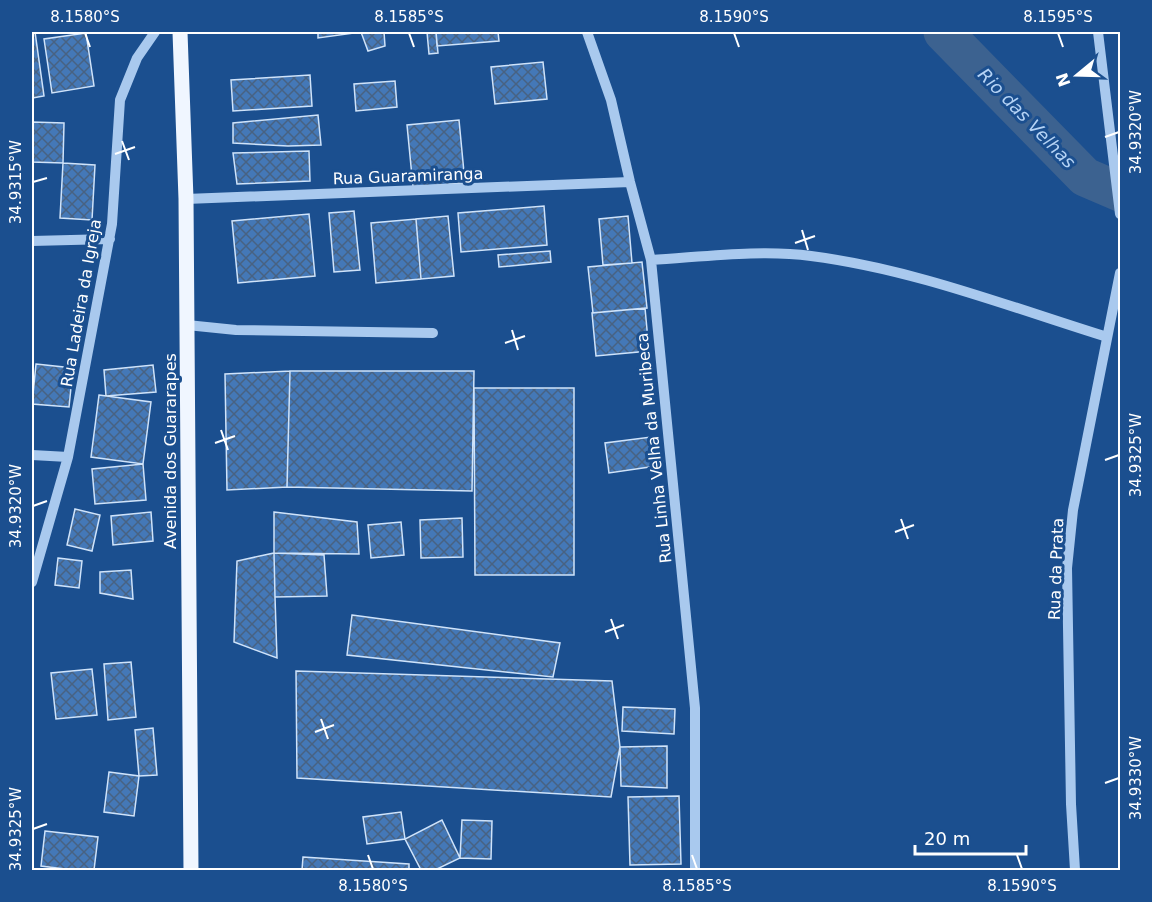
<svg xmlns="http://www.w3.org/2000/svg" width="1152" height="902" font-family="'DejaVu Sans',sans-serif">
<defs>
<pattern id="building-cross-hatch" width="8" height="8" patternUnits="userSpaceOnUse" patternTransform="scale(1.5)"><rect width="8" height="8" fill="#4478b7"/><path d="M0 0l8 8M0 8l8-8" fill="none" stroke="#486282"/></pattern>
</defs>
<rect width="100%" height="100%" fill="#1b4f8f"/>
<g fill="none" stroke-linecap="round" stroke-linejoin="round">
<path stroke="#3c6290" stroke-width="39" d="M943 32 1085 177 1120 192"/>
</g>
<path fill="url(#building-cross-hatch)" stroke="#cfe3fa" stroke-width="1.5" d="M32 32H35L44 96 32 98Z
M318 32H384L385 46 368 51 361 32 318 38Z
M427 32H436L438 53 429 54Z
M436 32H498L499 41 437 46Z
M86 33 94 86 52 93 44 39Z
M543 62 547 99 495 104 491 67Z
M310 75 312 106 233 111 231 80Z
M395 81 397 107 356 111 354 84Z
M318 115 321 145 288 146 233 143V123Z
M459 120 465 183 413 187 407 125Z
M32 122 64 123 63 163 32 162Z
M309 151 310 181 237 184 233 153Z
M63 163 95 165 92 220 60 218Z
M544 206 547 245 461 252 458 213Z
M354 211 360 270 334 272 329 213Z
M309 214 315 276 238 283 232 221Z
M448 216 454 276 421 279 416 219Z
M628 216 632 263 603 265 599 219Z
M416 219 421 279 376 283 371 223Z
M550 251 551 262 499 267 498 255Z
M642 262 647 308 593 313 588 267Z
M645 308 649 351 596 356 592 313Z
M36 364 73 368 69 407 32 404Z
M153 365 156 392 106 396 104 370Z
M290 371 287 487 227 490 225 374Z
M290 371H474L472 491 287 487Z
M474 388H574V575H475Z
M99 395 151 402 143 464 91 457Z
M659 436 663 465 609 473 605 443Z
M143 464 146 500 95 504 92 469Z
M75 509 100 515 92 551 67 545Z
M151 512 153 541 113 545 111 516Z
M274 512 357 522 359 554 274 553Z
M462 518 463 557 421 558 420 520Z
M401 522 404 555 371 558 368 525Z
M274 553 324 555 327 596 275 597Z
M274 553 275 597 277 658 234 642 237 561Z
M58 558 82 561 79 588 55 585Z
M131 570 133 599 100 593V572Z
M352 615 560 643 553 677 347 655Z
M131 662 136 717 108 720 104 664Z
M92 669 97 715 56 719 51 673Z
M296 671 612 681 620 747 611 797 297 778Z
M623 707 675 709 674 734 622 731Z
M153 728 157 775 139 776 135 730Z
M667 746V788L621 786 620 747Z
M109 772 139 776 134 816 104 812Z
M679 796 681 864 630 865 628 797Z
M401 812 405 839 367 844 363 817Z
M442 820 460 858 435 870H421L405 839Z
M462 820 492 821 491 859 460 858Z
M45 831 98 837 94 870H73L41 866Z
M303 857 409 864V870H302Z"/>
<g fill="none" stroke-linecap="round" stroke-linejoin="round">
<path stroke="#a9c9ee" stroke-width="10" d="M587 32 611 100 630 182 651 260 695 708V870
M1098 32 1120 214
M186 199 630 182
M32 241 110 239
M651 260C702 257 761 249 811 256 913 269 1010 307 1107 337
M187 325 236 330 433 333
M32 455 68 457
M32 582 68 457 112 224 120 100 137 58 155 32
M1075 870 1071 804 1067 568 1073 510 1120 273"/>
<path stroke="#f0f6ff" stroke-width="15" d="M180 32 186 199 191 870"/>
</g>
<path fill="none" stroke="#fff" stroke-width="2" d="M85 33 90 47M409 33 414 47M734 33 739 47M1058 33 1063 47M1105 137 1119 132M122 141 129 160M115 154 135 147M33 182 47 178M802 230 808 250M795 243 815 236M512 330 518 350M505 343 525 336M221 430 228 450M215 443 235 436M1105 460 1119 455M33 506 47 501M901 519 908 539M895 532 914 525M611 619 618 639M605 632 624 625M321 719 328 739M315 732 334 725M1105 783 1119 778M33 829 47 824M368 855 373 869M692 855 697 869M1017 855 1022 869"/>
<g text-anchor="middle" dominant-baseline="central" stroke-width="6" stroke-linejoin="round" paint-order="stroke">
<g font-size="16" fill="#fff" stroke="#1b4f8f">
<text transform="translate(408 176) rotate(-2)">Rua Guaramiranga</text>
<text transform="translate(81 303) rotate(-80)">Rua Ladeira da Igreja</text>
<text transform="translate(654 448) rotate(-96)">Rua Linha Velha da Muribeca</text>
<text transform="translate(170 451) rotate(-90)">Avenida dos Guararapes</text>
<text transform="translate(1056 569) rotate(-88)">Rua da Prata</text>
</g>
<g font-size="18" font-style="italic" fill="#b5d3f5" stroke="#1b4f8f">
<text transform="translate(1027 118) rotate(46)">Rio das Velhas</text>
</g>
</g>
<rect width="1152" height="902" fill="none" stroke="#1b4f8f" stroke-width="66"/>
<g transform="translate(1077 75) rotate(251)" stroke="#1b4f8f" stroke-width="4.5" paint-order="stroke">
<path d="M0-4.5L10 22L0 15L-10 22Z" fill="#ffffff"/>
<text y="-9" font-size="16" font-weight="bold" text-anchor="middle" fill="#ffffff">N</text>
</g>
<path d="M915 845v9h111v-9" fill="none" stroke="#ffffff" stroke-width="3"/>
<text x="924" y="845" font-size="18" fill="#ffffff" stroke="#1b4f8f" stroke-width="4.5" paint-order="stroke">20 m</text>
<rect x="33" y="33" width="1086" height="836" fill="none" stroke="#fff" stroke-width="2"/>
<g font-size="15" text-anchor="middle" fill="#fff">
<text x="85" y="22">8.1580°S</text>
<text x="409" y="22">8.1585°S</text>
<text x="734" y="22">8.1590°S</text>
<text x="1058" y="22">8.1595°S</text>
<text transform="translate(1136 132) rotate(-90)" y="5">34.9320°W</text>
<text transform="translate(16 182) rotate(-90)" y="5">34.9315°W</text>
<text transform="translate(1136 455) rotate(-90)" y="5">34.9325°W</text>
<text transform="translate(16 506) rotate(-90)" y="5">34.9320°W</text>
<text transform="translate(1136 778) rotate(-90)" y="5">34.9330°W</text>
<text transform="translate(16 829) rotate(-90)" y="5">34.9325°W</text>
<text x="373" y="891">8.1580°S</text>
<text x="697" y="891">8.1585°S</text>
<text x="1022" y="891">8.1590°S</text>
</g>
</svg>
